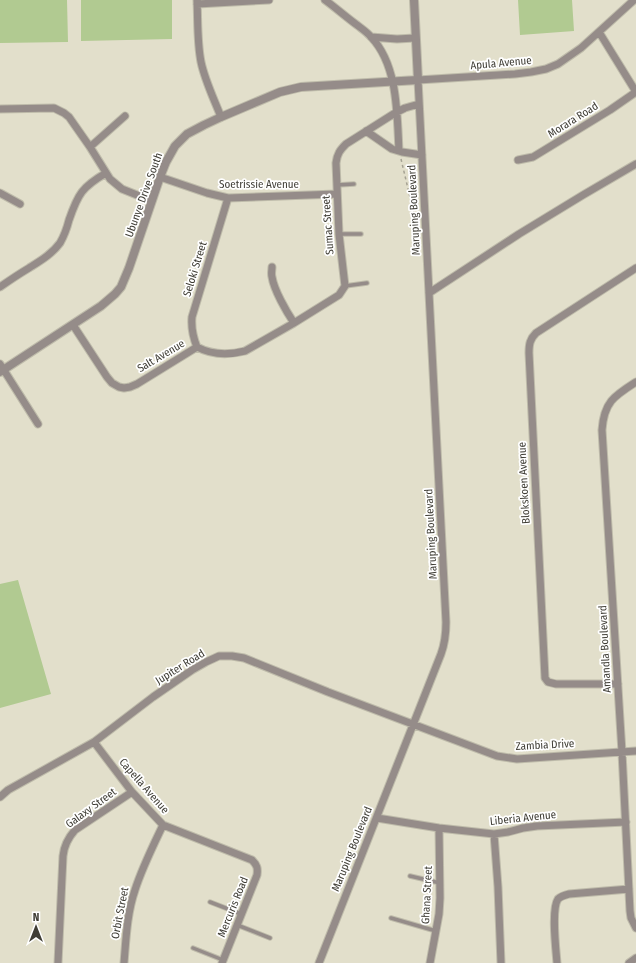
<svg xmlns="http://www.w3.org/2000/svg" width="636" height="963" font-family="'Fira Sans Condensed',sans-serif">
<rect width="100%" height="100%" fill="#e2dfcb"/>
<path fill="#b1ca91" d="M0 0H67L68 42 0 43Z
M81 0H172V39L81 41Z
M518 0H572L574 31 520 35Z
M18 580 51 694 0 708V584Z"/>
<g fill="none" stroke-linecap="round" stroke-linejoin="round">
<defs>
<path id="service" d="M337 185 354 184
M339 234H361
M345 286 367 283
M410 876 440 883
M210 902 241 914
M391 918 436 931
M237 925 270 938
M193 948 223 960"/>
<path id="minor" d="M197 0C198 20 197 42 201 62 205 81 214 99 221 117
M325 0C336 8 346 17 357 25 362 29 367 32 371 37 398 65 397 114 399 151
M197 4 269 0
M599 32 636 92
M371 37 397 39 415 38
M0 109 54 108 64 113 69 117 90 147 110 179 122 189 137 195 152 200
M366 131 392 149 402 152 422 155
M90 147 125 116
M518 160 533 157 610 110 636 92
M160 177 207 193 228 198 337 194
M0 193 20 204
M272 267C272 270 271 274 272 277 274 290 286 311 294 323
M0 287C10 280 19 274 29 268 40 261 52 254 60 243 64 236 67 228 69 220 78 194 82 187 106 173
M429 293 519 234 583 195 636 164
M73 325 107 377 112 383 119 387 124 388 130 387 137 384 197 347
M197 347C212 355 229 355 245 351L294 323 339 295 345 286 339 234 336 163C337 154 340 150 346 144L395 113 405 108 419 104
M197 347C193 337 191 328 192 317L228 198
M0 364 38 424
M636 382C614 396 604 402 602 430L622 752 630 911 631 918 636 928
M618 684H556L548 682 545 678 529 353C529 344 530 339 536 333L636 268
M94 742 132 792 163 825 252 860C257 865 258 868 257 875L222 963
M0 797 8 790 94 742 153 697 192 670 206 662 219 656H232L244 658 328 692 497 756 517 759 636 751
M377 818 439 828 494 834 508 832 523 828 537 826 626 822
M494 834 498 887 501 963
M58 963 63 856C64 845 68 838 75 830L132 792
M124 963C126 939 127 913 135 890 142 868 153 846 163 825
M319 963 441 654C445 643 446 633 446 622L418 80 515 74 531 72 546 69 558 64 581 48 634 0
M430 963 439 914 440 898 439 828
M557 963C556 950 551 909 558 899 561 896 565 895 569 894L629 889
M629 963 636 958"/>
<path id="tertiary" d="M0 372 101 306 115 294 121 287 129 268 160 177 166 162 175 146 187 134 204 125 221 117 280 92 301 87 418 80 414 0"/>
</defs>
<use href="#service" stroke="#bebbaa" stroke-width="5.5"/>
<use href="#minor" stroke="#bebbaa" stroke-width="9"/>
<use href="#tertiary" stroke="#bebbaa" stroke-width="10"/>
<path stroke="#a5a293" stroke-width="1.5" stroke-dasharray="3 3" stroke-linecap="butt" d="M401 159 417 227"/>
<use href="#service" stroke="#958c89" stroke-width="3.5"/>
<use href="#minor" stroke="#958c89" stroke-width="7"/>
<use href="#tertiary" stroke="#958c89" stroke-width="8"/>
</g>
<g text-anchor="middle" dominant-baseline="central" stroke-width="3.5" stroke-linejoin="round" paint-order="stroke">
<g font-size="11" fill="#3f3d35" stroke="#fff">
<text transform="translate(501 63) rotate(-5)">Apula Avenue</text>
<text transform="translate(573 120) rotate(-32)">Morara Road</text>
<text x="259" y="184">Soetrissie Avenue</text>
<text transform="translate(144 195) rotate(-70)">Ubunye Drive South</text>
<text transform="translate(414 210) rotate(-93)">Maruping Boulevard</text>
<text transform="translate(328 225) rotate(-94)">Sumac Street</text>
<text transform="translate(195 269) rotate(-73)">Seloki Street</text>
<text transform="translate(161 356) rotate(-31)">Salt Avenue</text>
<text transform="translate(524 483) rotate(-93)">Blokskoen Avenue</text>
<text transform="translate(431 534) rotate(-93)">Maruping Boulevard</text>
<text transform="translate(605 649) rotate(-93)">Amandla Boulevard</text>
<text transform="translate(180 667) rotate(-32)">Jupiter Road</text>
<text transform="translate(545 745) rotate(-3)">Zambia Drive</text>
<text transform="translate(144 786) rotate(49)">Capella Avenue</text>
<text transform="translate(91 808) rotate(-36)">Galaxy Street</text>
<text transform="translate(523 818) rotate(-6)">Liberia Avenue</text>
<text transform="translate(352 849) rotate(-68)">Maruping Boulevard</text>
<text transform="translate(427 895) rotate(-87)">Ghana Street</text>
<text transform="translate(233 907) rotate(-68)">Mercuris Road</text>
<text transform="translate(120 913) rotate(-79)">Orbit Street</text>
</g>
</g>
<g transform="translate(36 927)" stroke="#ffffff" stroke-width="3" paint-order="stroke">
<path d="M0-3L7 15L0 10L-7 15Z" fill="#3f3d35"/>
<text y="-6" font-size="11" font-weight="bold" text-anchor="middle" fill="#3f3d35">N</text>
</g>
</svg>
